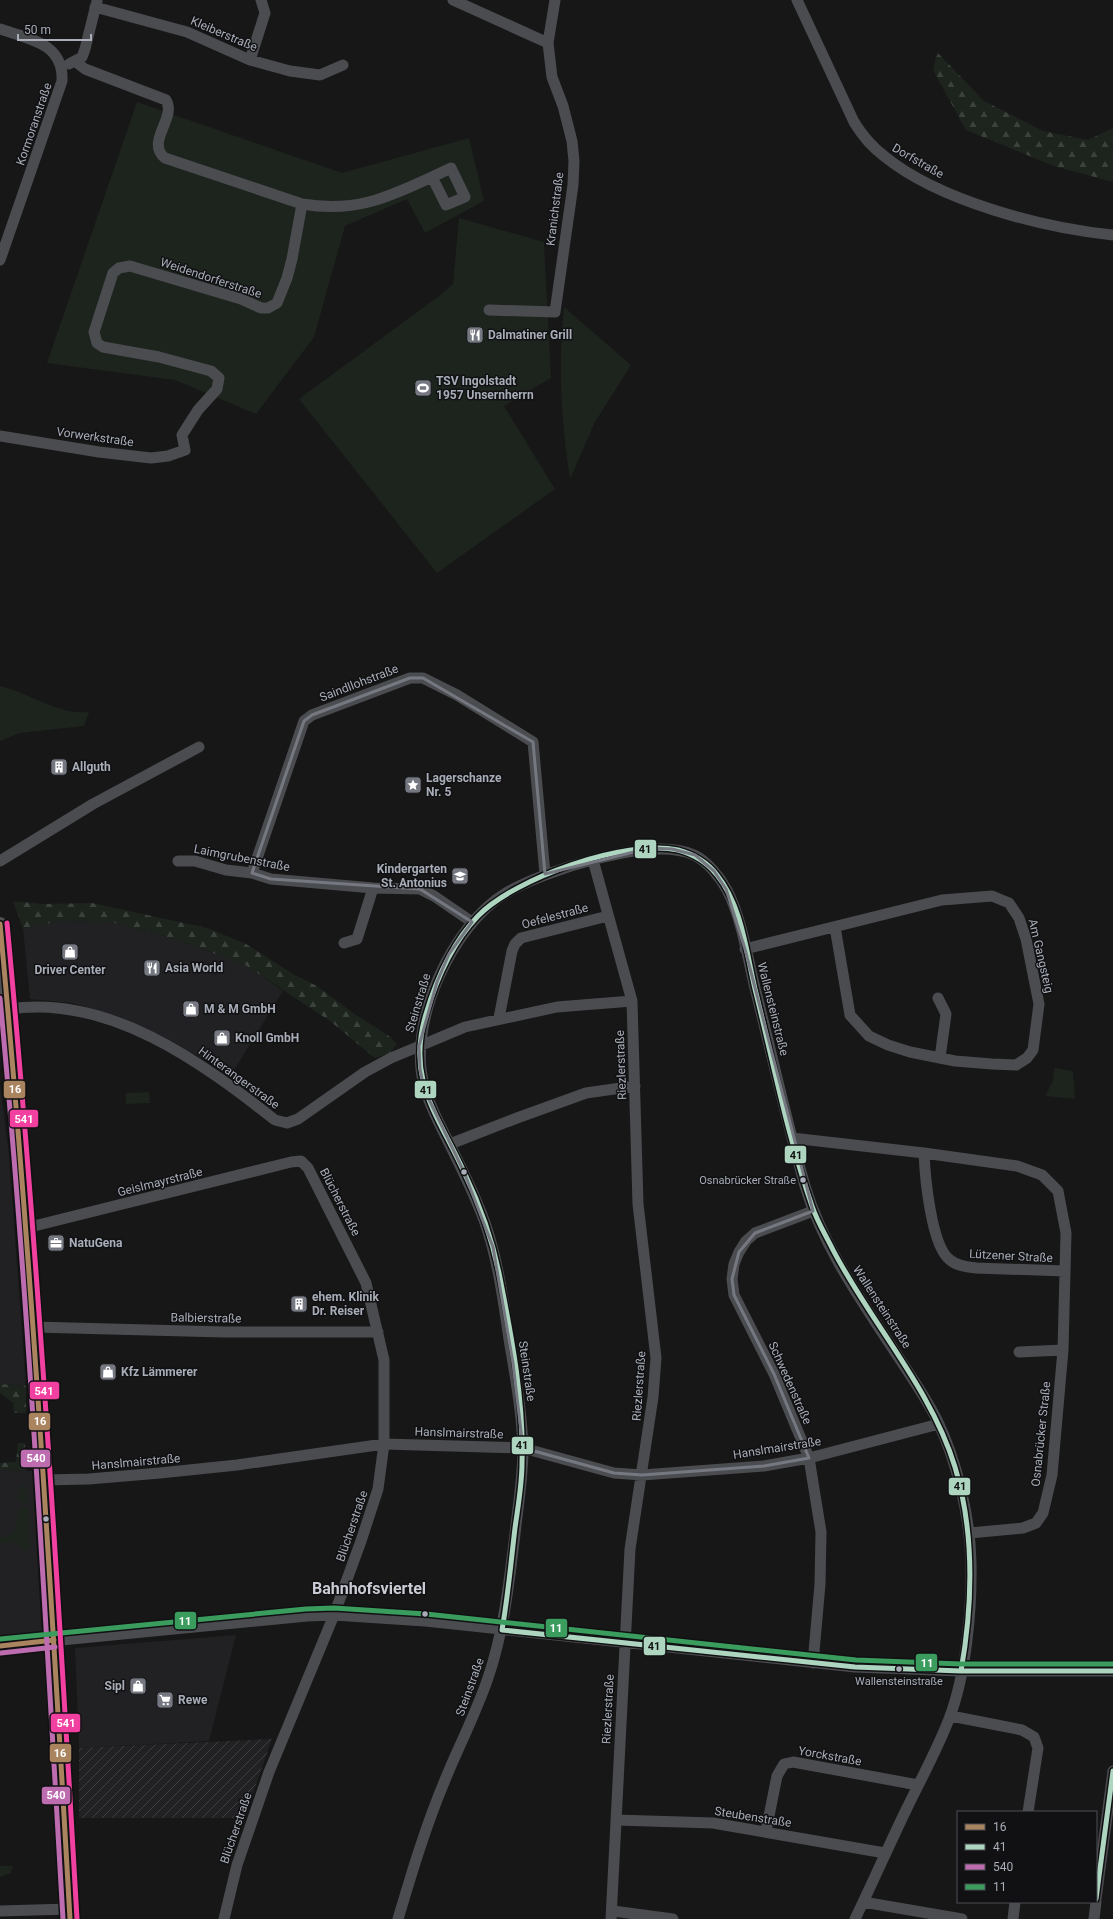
<svg xmlns="http://www.w3.org/2000/svg" width="1113" height="1919" font-family="Roboto,sans-serif">
<defs>
<pattern id="industrial-furrows" width="10" height="10" patternUnits="userSpaceOnUse"><rect width="10" height="10" fill="#212123"/><path d="M-1 1l2-2M0 10L10 0M9 11l2-2" fill="none" stroke="#3e3f41"/></pattern>
<pattern id="forest-firs" width="22" height="20" patternUnits="userSpaceOnUse"><rect width="22" height="20" fill="#1d241e"/><path d="M5 1l3.5 6h-7zM16 11l3.5 6h-7z" fill="#3b413d"/></pattern>
</defs>
<rect width="100%" height="100%" fill="#171717"/>
<path fill="#212123" d="M61 921 111 922 179 940 247 966 283 991 231 1075 162 1036 120 1017 72 1003 30 999 23 928Z
M0 1086 9 1155 26 1386 0 1384Z
M0 1470 32 1471 42 1637 0 1642Z
M236 1635 209 1741 79 1748 75 1648Z"/>
<path fill="url(#industrial-furrows)" d="M272 1739 244 1818H79V1748Z"/>
<path fill="#1d241e" d="M137 102 342 173 469 138 484 201 425 233 407 199 345 226 314 337 256 414 175 380 47 363Z
M459 218 544 242 551 378 504 406 555 489 437 573 299 399 443 293 453 284Z
M564 307 631 365 595 422 570 479C561 422 558 364 564 307Z
M0 686C30 693 57 715 89 712L84 726 20 733 0 741Z
M1054 1068 1073 1071 1075 1099 1045 1096 1053 1081Z
M149 1092 150 1103 126 1104V1093Z
M23 1484 27 1486 28 1504H24L23 1501H18V1491Z
M24 1507 28 1508 30 1550H20L19 1543H1L0 1550V1537C17 1537 17 1523 18 1509Z
M0 1866H13L11 1873 0 1877Z"/>
<path fill="url(#forest-firs)" d="M937 52 984 101 1043 131 1088 140 1113 128V182L1054 166 966 130 933 70Z
M13 901 43 904 92 903 207 928 246 944 293 974 317 986 353 1013 389 1036 397 1044 390 1053 375 1058 330 1021 247 966 179 940 111 922 61 921 23 928Z
M0 1384 26 1386V1413H14L13 1403 0 1393Z
M18 1443H25L26 1471 0 1470V1463L16 1462Z"/>
<g fill="none" stroke-linecap="round" stroke-linejoin="round">
<path stroke="#4b4c50" stroke-width="11" d="M453 0 548 43
M797 0 854 122C862 135 872 147 884 156 939 201 1043 228 1113 235
M95 7 187 32 250 60 290 71 320 75 343 65
M0 29C29 39 64 43 62 81L0 260
M250 60 265 13 261 0
M69 64 82 57 85 49 97 1
M451 168 465 197 446 205 432 177Z
M302 204C354 213 387 198 432 177
M489 310 555 312 573 185 574 161 572 141 563 106 552 77 548 43 555 0
M0 436 99 452 151 458 168 456 185 450 182 435 198 410 217 389 219 378 211 371 159 357 103 347 97 343 94 332 113 273 119 268 130 266 241 299 261 308H268L277 303 287 278 292 259 302 204 165 158C145 142 177 118 166 100L85 69 76 62
M593 860 632 1001 638 1204 656 1358 653 1397 630 1549 611 1919
M0 861 93 804 199 747
M178 861H195L226 870 252 873 271 879 373 888 420 889 434 896 472 922
M252 873 304 721 312 715 410 678H423L457 695 533 742 545 874
M344 943 357 939 373 888
M745 949 942 900 992 896 1009 903 1019 918 1026 939 1039 1004 1033 1050 1027 1058 1016 1065 992 1064 955 1061 910 1052 888 1045 869 1036 850 1015 835 927
M938 998 946 1014 940 1058
M9 1009C109 994 201 1062 275 1120L287 1123 298 1119 365 1072 391 1058 465 1027 557 1007 632 1001
M499 1018 512 951 515 944 521 938 608 916
M792 1138 924 1153 1017 1166 1042 1175 1058 1191 1066 1233 1063 1350 1052 1475 1043 1513 1036 1523 1023 1528 970 1533
M450 1144 517 1118 586 1093 635 1086
M924 1153C925 1176 931 1246 950 1260 957 1266 968 1267 976 1268L1065 1271
M813 1211 755 1233 746 1241 739 1252 734 1264 732 1279 734 1295 774 1374 809 1458 821 1532 820 1584 813 1663
M26 1228 291 1162 301 1161 308 1168 366 1283 384 1360V1444L378 1489 361 1541 334 1615 269 1772 237 1865 224 1919
M34 1327 224 1332H378
M1019 1352 1063 1350
M44 1480 89 1479 160 1473 237 1465 384 1444 523 1448 614 1473 642 1475 764 1466 809 1458 939 1424
M0 1646 307 1616 334 1615 425 1621 855 1667 961 1671H1113
M951 1716 1022 1730 1034 1737 1038 1748 1028 1812
M616 1820 713 1823 885 1853
M766 1831 777 1776 784 1764 793 1762 918 1785
M1096 1899 1113 1771
M863 1902 962 1919
M0 1911 69 1909
M613 1911 673 1919
M398 1919C412 1872 426 1825 445 1780 459 1746 476 1713 488 1678 504 1631 509 1583 515 1534 518 1506 523 1477 523 1449 522 1412 515 1375 509 1339 503 1299 498 1259 484 1220 474 1193 461 1167 448 1141 439 1123 429 1105 424 1085 407 1024 452 925 506 893 544 871 652 835 694 855 707 861 720 877 727 890 741 917 747 954 754 984 771 1051 786 1119 805 1186 824 1249 863 1303 899 1358 912 1378 926 1398 937 1420 957 1461 970 1517 971 1562 972 1610 966 1675 949 1719 937 1750 921 1779 907 1808 889 1845 873 1882 855 1919
M1013 1919 1015 1902
M1094 1919 1096 1902"/>
<path stroke="#4d4f52" stroke-width="14" d="M0 924 19 1125 41 1424 70 1919"/>
<defs>
<path id="bus-1" d="M0 924C31 1255 51 1587 70 1919
M0 1646 54 1640"/>
<path id="bus-2" d="M502 1630C508 1596 511 1562 515 1528 518 1506 522 1485 522 1463 524 1402 512 1338 500 1278 493 1241 480 1205 464 1172 438 1115 406 1080 426 1014 437 977 452 943 478 916 515 878 625 839 678 850 693 854 707 862 717 875 742 906 746 951 755 989 773 1061 787 1135 812 1206 817 1221 825 1234 832 1248 870 1322 931 1388 955 1467 975 1534 973 1603 961 1671
M502 1630 855 1667 961 1671H1113
M1096 1899 1113 1771"/>
<path id="bus-3" d="M0 998C29 1305 45 1612 63 1919
M1 1653 55 1647"/>
<path id="bus-4" d="M0 1639 306 1609 334 1608 426 1614 856 1660 961 1664H1113"/>
<path id="bus-5" d="M7 923C38 1255 58 1586 77 1919"/>
</defs>
<use href="#bus-1" stroke="#111113" stroke-width="8"/>
<use href="#bus-2" stroke="#111113" stroke-width="8"/>
<use href="#bus-3" stroke="#111113" stroke-width="8"/>
<use href="#bus-4" stroke="#111113" stroke-width="8"/>
<use href="#bus-5" stroke="#111113" stroke-width="8"/>
<use href="#bus-1" stroke="#aa835f" stroke-width="5"/>
<use href="#bus-2" stroke="#add5c0" stroke-width="5"/>
<use href="#bus-3" stroke="#bd6caf" stroke-width="5"/>
<use href="#bus-4" stroke="#3a9c5d" stroke-width="5"/>
<use href="#bus-5" stroke="#f240a1" stroke-width="5"/>
</g>
<path fill="none" stroke="#757880" stroke-width="3" stroke-linejoin="round" d="M410 678H423L533 742 545 874 650 848 672 849 695 855 714 871 726 889 745 949 813 1211 755 1233 739 1252 732 1279 734 1295 774 1374 809 1458 764 1466 642 1475 614 1473 523 1448 513 1363 493 1247 464 1172 424 1089 420 1069 419 1046 437 982 449 954 472 922 420 889 271 879 252 873 304 721 312 715Z"/>
<defs>
<symbol id="restaurant-square" viewBox="-11 -11 22 22"><rect x="-9" y="-9" width="18" height="18" rx="4" fill="#757880" stroke="#111113"/><path d="M-5-6h1v4h1v-4h1v4h1v-4h1v5L-1.5 .5V6h-2V.5L-5-1ZM5-6V6H3V1.5H1.5Q1.5-4 5-6Z" fill="#fff"/></symbol>
<symbol id="stadium-square" viewBox="-11 -11 22 22"><rect x="-9" y="-9" width="18" height="18" rx="4" fill="#757880" stroke="#111113"/><path d="M0-5a6.5 5 0 1 0 0 10a6.5 5 0 1 0 0-10ZM-3.5-1.8h7v3.6h-7Z" fill="#fff"/></symbol>
<symbol id="building-square" viewBox="-11 -11 22 22"><rect x="-9" y="-9" width="18" height="18" rx="4" fill="#757880" stroke="#111113"/><path d="M-4-6H4V6H1V3H-1V6H-4ZM-2.5-4.3h1.7v1.8h-1.7ZM.8-4.3h1.7v1.8H.8ZM-2.5-1h1.7V.8h-1.7ZM.8-1h1.7V.8H.8Z" fill="#fff"/></symbol>
<symbol id="sight-square" viewBox="-11 -11 22 22"><rect x="-9" y="-9" width="18" height="18" rx="4" fill="#757880" stroke="#111113"/><path d="M0-6L1.8-2.2L6-1.7L2.9 1.2L3.7 5.4L0 3.3L-3.7 5.4L-2.9 1.2L-6-1.7L-1.8-2.2Z" fill="#fff"/></symbol>
<symbol id="school-square" viewBox="-11 -11 22 22"><rect x="-9" y="-9" width="18" height="18" rx="4" fill="#757880" stroke="#111113"/><path d="M0-5L7-2L0 1L-7-2ZM-4 1L0 2.5L4 1V4Q0 6-4 4Z" fill="#fff"/></symbol>
<symbol id="shop-square" viewBox="-11 -11 22 22"><rect x="-9" y="-9" width="18" height="18" rx="4" fill="#757880" stroke="#111113"/><path d="M-5-2.5h2.3a2.7 3.5 0 0 1 5.4 0H5L5.5 6h-11ZM-1.5-2.5h3a1.5 2.3 0 0 0-3 0Z" fill="#fff"/></symbol>
<symbol id="office-square" viewBox="-11 -11 22 22"><rect x="-9" y="-9" width="18" height="18" rx="4" fill="#757880" stroke="#111113"/><path d="M-6-3h4V-5.5h4V-3h4V5H-6ZM-1-4.5V-3h2v-1.5ZM-6 0V1H6V0Z" fill="#fff"/></symbol>
<symbol id="supermarket-square" viewBox="-11 -11 22 22"><rect x="-9" y="-9" width="18" height="18" rx="4" fill="#757880" stroke="#111113"/><path d="M-6-5.5h2.5l.6 2H6L4.5 2H-2.5L-4.4-4H-6ZM-1.5 3.2a1.3 1.3 0 1 0 .1 0ZM3 3.2a1.3 1.3 0 1 0 .1 0Z" fill="#fff"/></symbol>
</defs>
<g fill-rule="evenodd">
<use href="#restaurant-square" x="465" y="325" width="20" height="20"/>
<use href="#stadium-square" x="413" y="378" width="20" height="20"/>
<use href="#building-square" x="49" y="757" width="20" height="20"/>
<use href="#sight-square" x="403" y="775" width="20" height="20"/>
<use href="#school-square" x="450" y="866" width="20" height="20"/>
<use href="#shop-square" x="60" y="942" width="20" height="20"/>
<use href="#restaurant-square" x="142" y="958" width="20" height="20"/>
<use href="#shop-square" x="181" y="999" width="20" height="20"/>
<use href="#shop-square" x="212" y="1028" width="20" height="20"/>
<use href="#office-square" x="46" y="1233" width="20" height="20"/>
<use href="#building-square" x="289" y="1294" width="20" height="20"/>
<use href="#shop-square" x="98" y="1362" width="20" height="20"/>
<use href="#shop-square" x="128" y="1676" width="20" height="20"/>
<use href="#supermarket-square" x="155" y="1690" width="20" height="20"/>
</g>
<g fill="#a8adb8" stroke="#111113" stroke-width="1.5">
<circle cx="464" cy="1172" r="3.5"/>
<circle cx="803" cy="1180" r="3.5"/>
<circle cx="46" cy="1519" r="3.5"/>
<circle cx="425" cy="1614" r="3.5"/>
<circle cx="899" cy="1669" r="3.5"/>
</g>
<g text-anchor="middle" dominant-baseline="central" stroke-width="3" stroke-linejoin="round" paint-order="stroke">
<g font-size="11" fill="#a8adb8" stroke="#111113" text-anchor="end">
<text x="796" y="1180">Osnabrücker Straße</text>
<text x="899" y="1681" text-anchor="middle">Wallensteinstraße</text>
</g>
<g font-size="12" fill="#a8adb8" stroke="#111113">
<text transform="translate(224 34) rotate(23)">Kleiberstraße</text>
<text transform="translate(34 124) rotate(-71)">Kormoranstraße</text>
<text transform="translate(918 161) rotate(30)">Dorfstraße</text>
<text transform="translate(555 209) rotate(-83)">Kranichstraße</text>
<text transform="translate(211 278) rotate(18)">Weidendorferstraße</text>
<text transform="translate(95 437) rotate(8)">Vorwerkstraße</text>
<text transform="translate(359 683) rotate(-21)">Saindllohstraße</text>
<text transform="translate(242 858) rotate(11)">Laimgrubenstraße</text>
<text transform="translate(555 916) rotate(-15)">Oefelestraße</text>
<text transform="translate(1041 956) rotate(77)">Am Gangsteig</text>
<text transform="translate(418 1003) rotate(-73)">Steinstraße</text>
<text transform="translate(773 1009) rotate(76)">Wallensteinstraße</text>
<text transform="translate(621 1065) rotate(-92)">Riezlerstraße</text>
<text transform="translate(239 1078) rotate(36)">Hinterangerstraße</text>
<text transform="translate(160 1182) rotate(-14)">Geislmayrstraße</text>
<text transform="translate(340 1202) rotate(63)">Blücherstraße</text>
<text transform="translate(1011 1256) rotate(3)">Lützener Straße</text>
<text transform="translate(882 1307) rotate(57)">Wallensteinstraße</text>
<text transform="translate(206 1318) rotate(1)">Balbierstraße</text>
<text transform="translate(527 1371) rotate(82)">Steinstraße</text>
<text transform="translate(790 1383) rotate(66)">Schwedenstraße</text>
<text transform="translate(639 1386) rotate(-86)">Riezlerstraße</text>
<text transform="translate(459 1433) rotate(2)">Hanslmairstraße</text>
<text transform="translate(1041 1434) rotate(-84)">Osnabrücker Straße</text>
<text transform="translate(777 1448) rotate(-9)">Hanslmairstraße</text>
<text transform="translate(136 1462) rotate(-5)">Hanslmairstraße</text>
<text transform="translate(352 1526) rotate(-71)">Blücherstraße</text>
<text transform="translate(470 1687) rotate(-70)">Steinstraße</text>
<text transform="translate(608 1709) rotate(-87)">Riezlerstraße</text>
<text transform="translate(830 1756) rotate(10)">Yorckstraße</text>
<text transform="translate(753 1817) rotate(9)">Steubenstraße</text>
<text transform="translate(236 1828) rotate(-71)">Blücherstraße</text>
</g>
<g font-size="12" font-weight="bold" fill="#a8adb8" stroke="#111113" text-anchor="start">
<text x="488" y="335">Dalmatiner Grill</text>
<text x="436" y="381">TSV Ingolstadt<tspan x="436" dy="14">1957 Unsernherrn</tspan></text>
<text x="72" y="767">Allguth</text>
<text x="426" y="778">Lagerschanze<tspan x="426" dy="14">Nr. 5</tspan></text>
<text x="447" y="869" text-anchor="end">Kindergarten<tspan x="447" dy="14">St. Antonius</tspan></text>
<text x="165" y="968">Asia World</text>
<text x="70" y="970" text-anchor="middle">Driver Center</text>
<text x="204" y="1009">M &amp; M GmbH</text>
<text x="235" y="1038">Knoll GmbH</text>
<text x="69" y="1243">NatuGena</text>
<text x="312" y="1297">ehem. Klinik<tspan x="312" dy="14">Dr. Reiser</tspan></text>
<text x="121" y="1372">Kfz Lämmerer</text>
<text x="125" y="1686" text-anchor="end">Sipl</text>
<text x="178" y="1700">Rewe</text>
</g>
<g font-size="16" font-weight="bold" fill="#c9ccd4" stroke="#111113">
<text x="369" y="1588">Bahnhofsviertel</text>
</g>
</g>
<g stroke="#111113" stroke-width="1.5">
<rect x="634" y="839" width="23" height="20" rx="4" fill="#add5c0"/>
<rect x="3" y="1080" width="23" height="19" rx="4" fill="#aa835f"/>
<rect x="414" y="1080" width="23" height="19" rx="4" fill="#add5c0"/>
<rect x="9" y="1109" width="30" height="19" rx="4" fill="#f240a1"/>
<rect x="784" y="1145" width="23" height="19" rx="4" fill="#add5c0"/>
<rect x="29" y="1381" width="31" height="19" rx="4" fill="#f240a1"/>
<rect x="28" y="1412" width="23" height="19" rx="4" fill="#aa835f"/>
<rect x="511" y="1436" width="23" height="19" rx="4" fill="#add5c0"/>
<rect x="20" y="1449" width="31" height="19" rx="4" fill="#bd6caf"/>
<rect x="948" y="1477" width="23" height="19" rx="4" fill="#add5c0"/>
<rect x="174" y="1611" width="23" height="19" rx="4" fill="#3a9c5d"/>
<rect x="545" y="1618" width="23" height="20" rx="4" fill="#3a9c5d"/>
<rect x="643" y="1636" width="23" height="20" rx="4" fill="#add5c0"/>
<rect x="915" y="1653" width="23" height="19" rx="4" fill="#3a9c5d"/>
<rect x="50" y="1713" width="31" height="20" rx="4" fill="#f240a1"/>
<rect x="49" y="1743" width="23" height="20" rx="4" fill="#aa835f"/>
<rect x="41" y="1786" width="30" height="19" rx="4" fill="#bd6caf"/>
</g>
<g font-size="11" text-anchor="middle" font-weight="bold" fill="#fff">
<text x="15" y="1093">16</text>
<text x="24" y="1123">541</text>
<text x="44" y="1395">541</text>
<text x="40" y="1425">16</text>
<text x="36" y="1462">540</text>
<text x="185" y="1625">11</text>
<text x="556" y="1632">11</text>
<text x="927" y="1667">11</text>
<text x="66" y="1727">541</text>
<text x="60" y="1757">16</text>
<text x="56" y="1799">540</text>
</g>
<g font-size="11" text-anchor="middle" font-weight="bold" fill="#111">
<text x="645" y="853">41</text>
<text x="426" y="1094">41</text>
<text x="796" y="1159">41</text>
<text x="522" y="1449">41</text>
<text x="960" y="1490">41</text>
<text x="654" y="1650">41</text>
</g>
<rect x="957" y="1811" width="140" height="92" fill="#111113" stroke="#4d4f55"/>
<rect x="965" y="1824" width="20" height="6" fill="#aa835f" stroke="#4d4f55"/>
<text x="993" y="1831" font-size="12" fill="#a8adb8">16</text>
<rect x="965" y="1844" width="20" height="6" fill="#add5c0" stroke="#4d4f55"/>
<text x="993" y="1851" font-size="12" fill="#a8adb8">41</text>
<rect x="965" y="1864" width="20" height="6" fill="#bd6caf" stroke="#4d4f55"/>
<text x="993" y="1871" font-size="12" fill="#a8adb8">540</text>
<rect x="965" y="1884" width="20" height="6" fill="#3a9c5d" stroke="#4d4f55"/>
<text x="993" y="1891" font-size="12" fill="#a8adb8">11</text>
<path d="M18 34v6h73v-6" fill="none" stroke="#a8adb8" stroke-width="2"/>
<text x="24" y="34" font-size="12" fill="#a8adb8" stroke="#111113" stroke-width="3" paint-order="stroke">50 m</text>
</svg>
